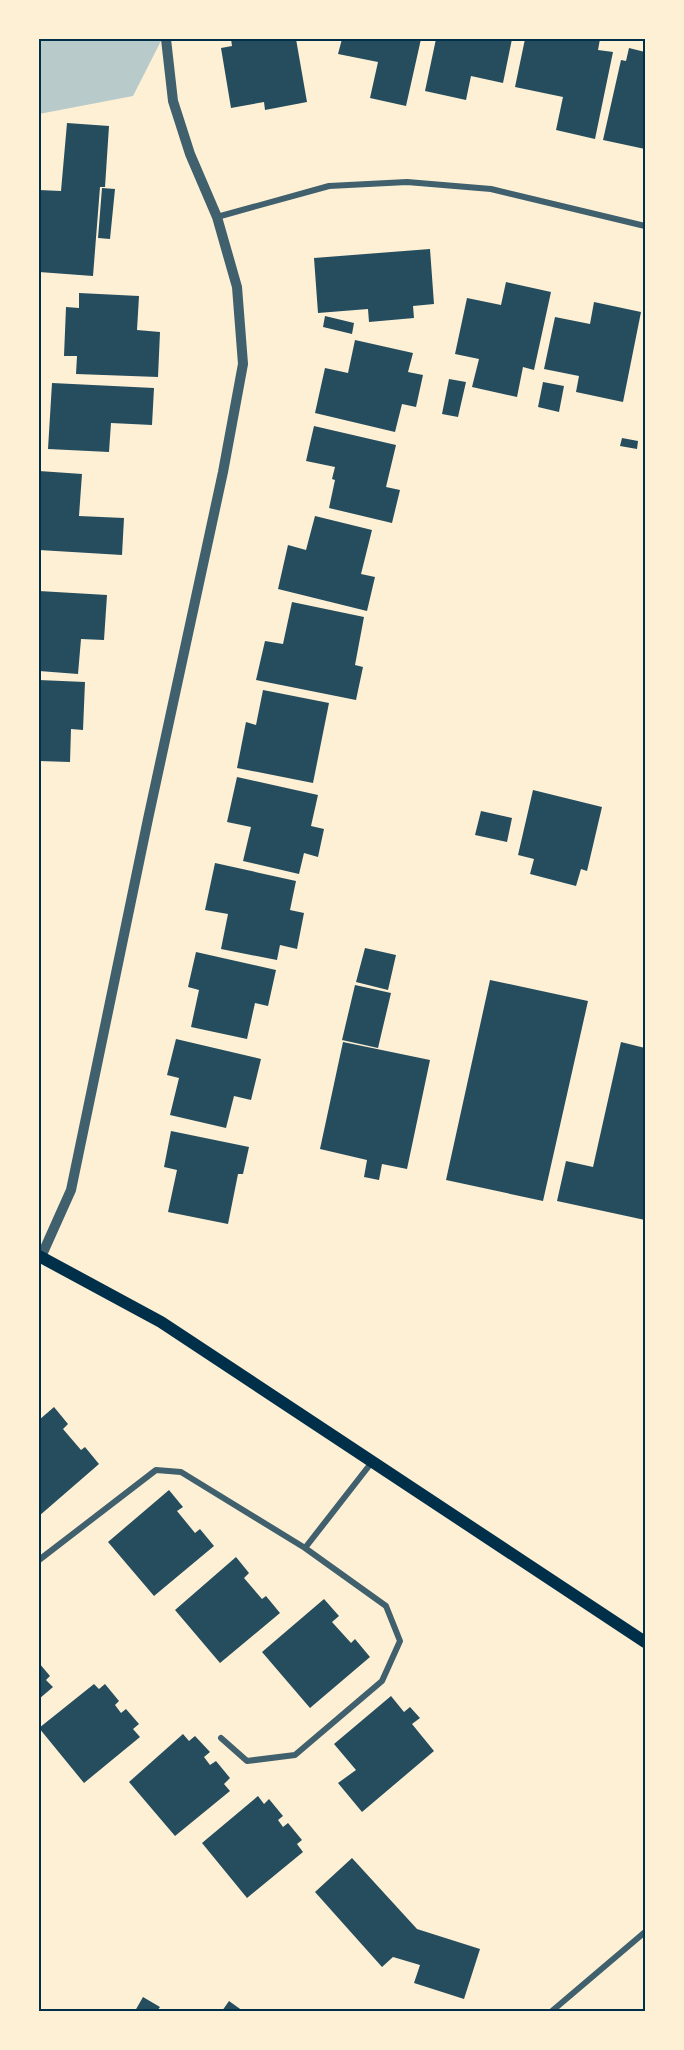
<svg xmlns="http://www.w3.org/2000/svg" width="684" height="2050" font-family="Cabin,sans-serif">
<rect width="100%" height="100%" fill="#fdf0d5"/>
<path fill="#b9caca" d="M39 39H162L133 96 39 114Z"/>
<path fill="#264d5e" d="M231 39H296L307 102 265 110 264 102 231 108 221 48 232 46Z
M342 39H421L406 106 370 98 378 62 338 54Z
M436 39H512L503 83 471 76 466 100 425 91Z
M525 39H600L598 50 613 52 595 139 556 130 563 97 515 87Z
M629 48 645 52V149L603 140 621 60 626 61Z
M67 123 109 126 105 187H100L93 276 39 272V190L61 191Z
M102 188 115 189 110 239 98 238Z
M430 249 434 304 413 306 414 318 369 322 368 309 318 313 314 258Z
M506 282 551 292 534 370 523 367 517 397 472 387 479 359 455 354 467 298 501 305Z
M79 293 139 296 137 330 160 332 158 377 76 374 77 356H64L66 307 79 308Z
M594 302 641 312 623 402 576 392 579 376 544 369 555 317 590 324Z
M325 316 354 323 352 334 323 327Z
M355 340 413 353 408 372 423 375 416 407 402 404 395 432 315 413 325 368 348 373Z
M449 379 466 382 458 417 442 414Z
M543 382 564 386 559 412 538 407Z
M52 383 154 388 152 425 111 423 109 452 48 449Z
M314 426 396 445 386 487 400 490 392 523 329 508 335 480 332 479 335 467 306 461Z
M622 438 638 441 637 449 620 446Z
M39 471 82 474 79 516 124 518 122 555 39 550Z
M315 516 372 530 361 574 375 577 367 611 278 589 288 545 306 550Z
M39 591 107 595 104 640 81 639 78 674 39 671Z
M292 602 364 617 355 665 363 667 356 700 256 680 265 641 283 644Z
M39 680 85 682 83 730 71 729 70 762 39 761Z
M263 690 329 703 313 783 237 768 246 722 256 725Z
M237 777 318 795 311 826 324 829 318 857 304 853 299 874 243 861 251 827 227 822Z
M533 790 602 807 587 871 581 869 576 886 530 874 534 859 518 855Z
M481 811 512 818 507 842 475 835Z
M215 863 296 881 290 910 304 913 297 949 280 945 277 960 221 949 228 914 205 910Z
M365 948 396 955 388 990 356 982Z
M196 952 276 970 268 1006 255 1003 247 1039 191 1027 199 990 188 987Z
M490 980 588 1001 543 1201 446 1180Z
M355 985 391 993 378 1048 342 1040Z
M176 1039 261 1059 251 1100 234 1096 226 1128 170 1115 179 1078 167 1075Z
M343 1042 430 1060 407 1169 382 1164 379 1180 364 1177 367 1160 320 1149Z
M621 1042 645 1048V1220L557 1201 566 1161 593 1167Z
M171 1131 249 1147 243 1174H238L228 1224 168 1212 177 1170 164 1167Z
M54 1407 68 1424 63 1429 81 1450 85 1447 99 1464 39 1516V1420Z
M169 1490 183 1507 177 1511 195 1533 200 1529 214 1546 154 1596 108 1542Z
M236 1557 249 1573 244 1578 262 1599 266 1596 280 1613 220 1663 175 1610Z
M324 1599 339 1616 332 1622 351 1643 355 1639 370 1657 310 1708 262 1652Z
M39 1663 50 1676 46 1680 53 1687 39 1699Z
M94 1684 99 1689 105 1684 119 1701 115 1705 121 1713 126 1709 139 1724 133 1729 140 1737 84 1783 39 1728Z
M391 1696 404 1712 410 1707 420 1718 412 1724 434 1751 362 1812 338 1783 356 1770 334 1744Z
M183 1734 189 1741 195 1736 210 1752 204 1757 210 1765 216 1761 230 1778 224 1784 230 1791 175 1836 129 1782Z
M258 1796 264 1804 269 1799 283 1816 278 1820 283 1827 288 1823 302 1840 297 1844 303 1852 247 1898 202 1843Z
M352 1858 417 1929 480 1949 464 1999 414 1983 420 1965 393 1957 382 1967 315 1892Z
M143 1997 160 2007 157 2011H135Z
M229 2001 243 2011H222Z"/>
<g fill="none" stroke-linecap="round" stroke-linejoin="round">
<path stroke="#3f606c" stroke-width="6" d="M217 217 329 186 407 182 491 189 645 226
M39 1560 156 1470 181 1472 305 1548 372 1462
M221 1738 247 1761 295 1755 382 1681 400 1641 386 1606 305 1548
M552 2011 645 1932"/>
<path stroke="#3f606c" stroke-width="10" d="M41 1257 71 1190 148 819 223 472 243 364 237 287 217 217 190 154 173 101 166 39"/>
<path stroke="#003049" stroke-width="12" d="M39 1256 161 1322 645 1642"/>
</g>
<rect width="684" height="2050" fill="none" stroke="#fdf0d5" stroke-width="81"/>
<rect x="40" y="40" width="604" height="1970" fill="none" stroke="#003049" stroke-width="2"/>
</svg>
